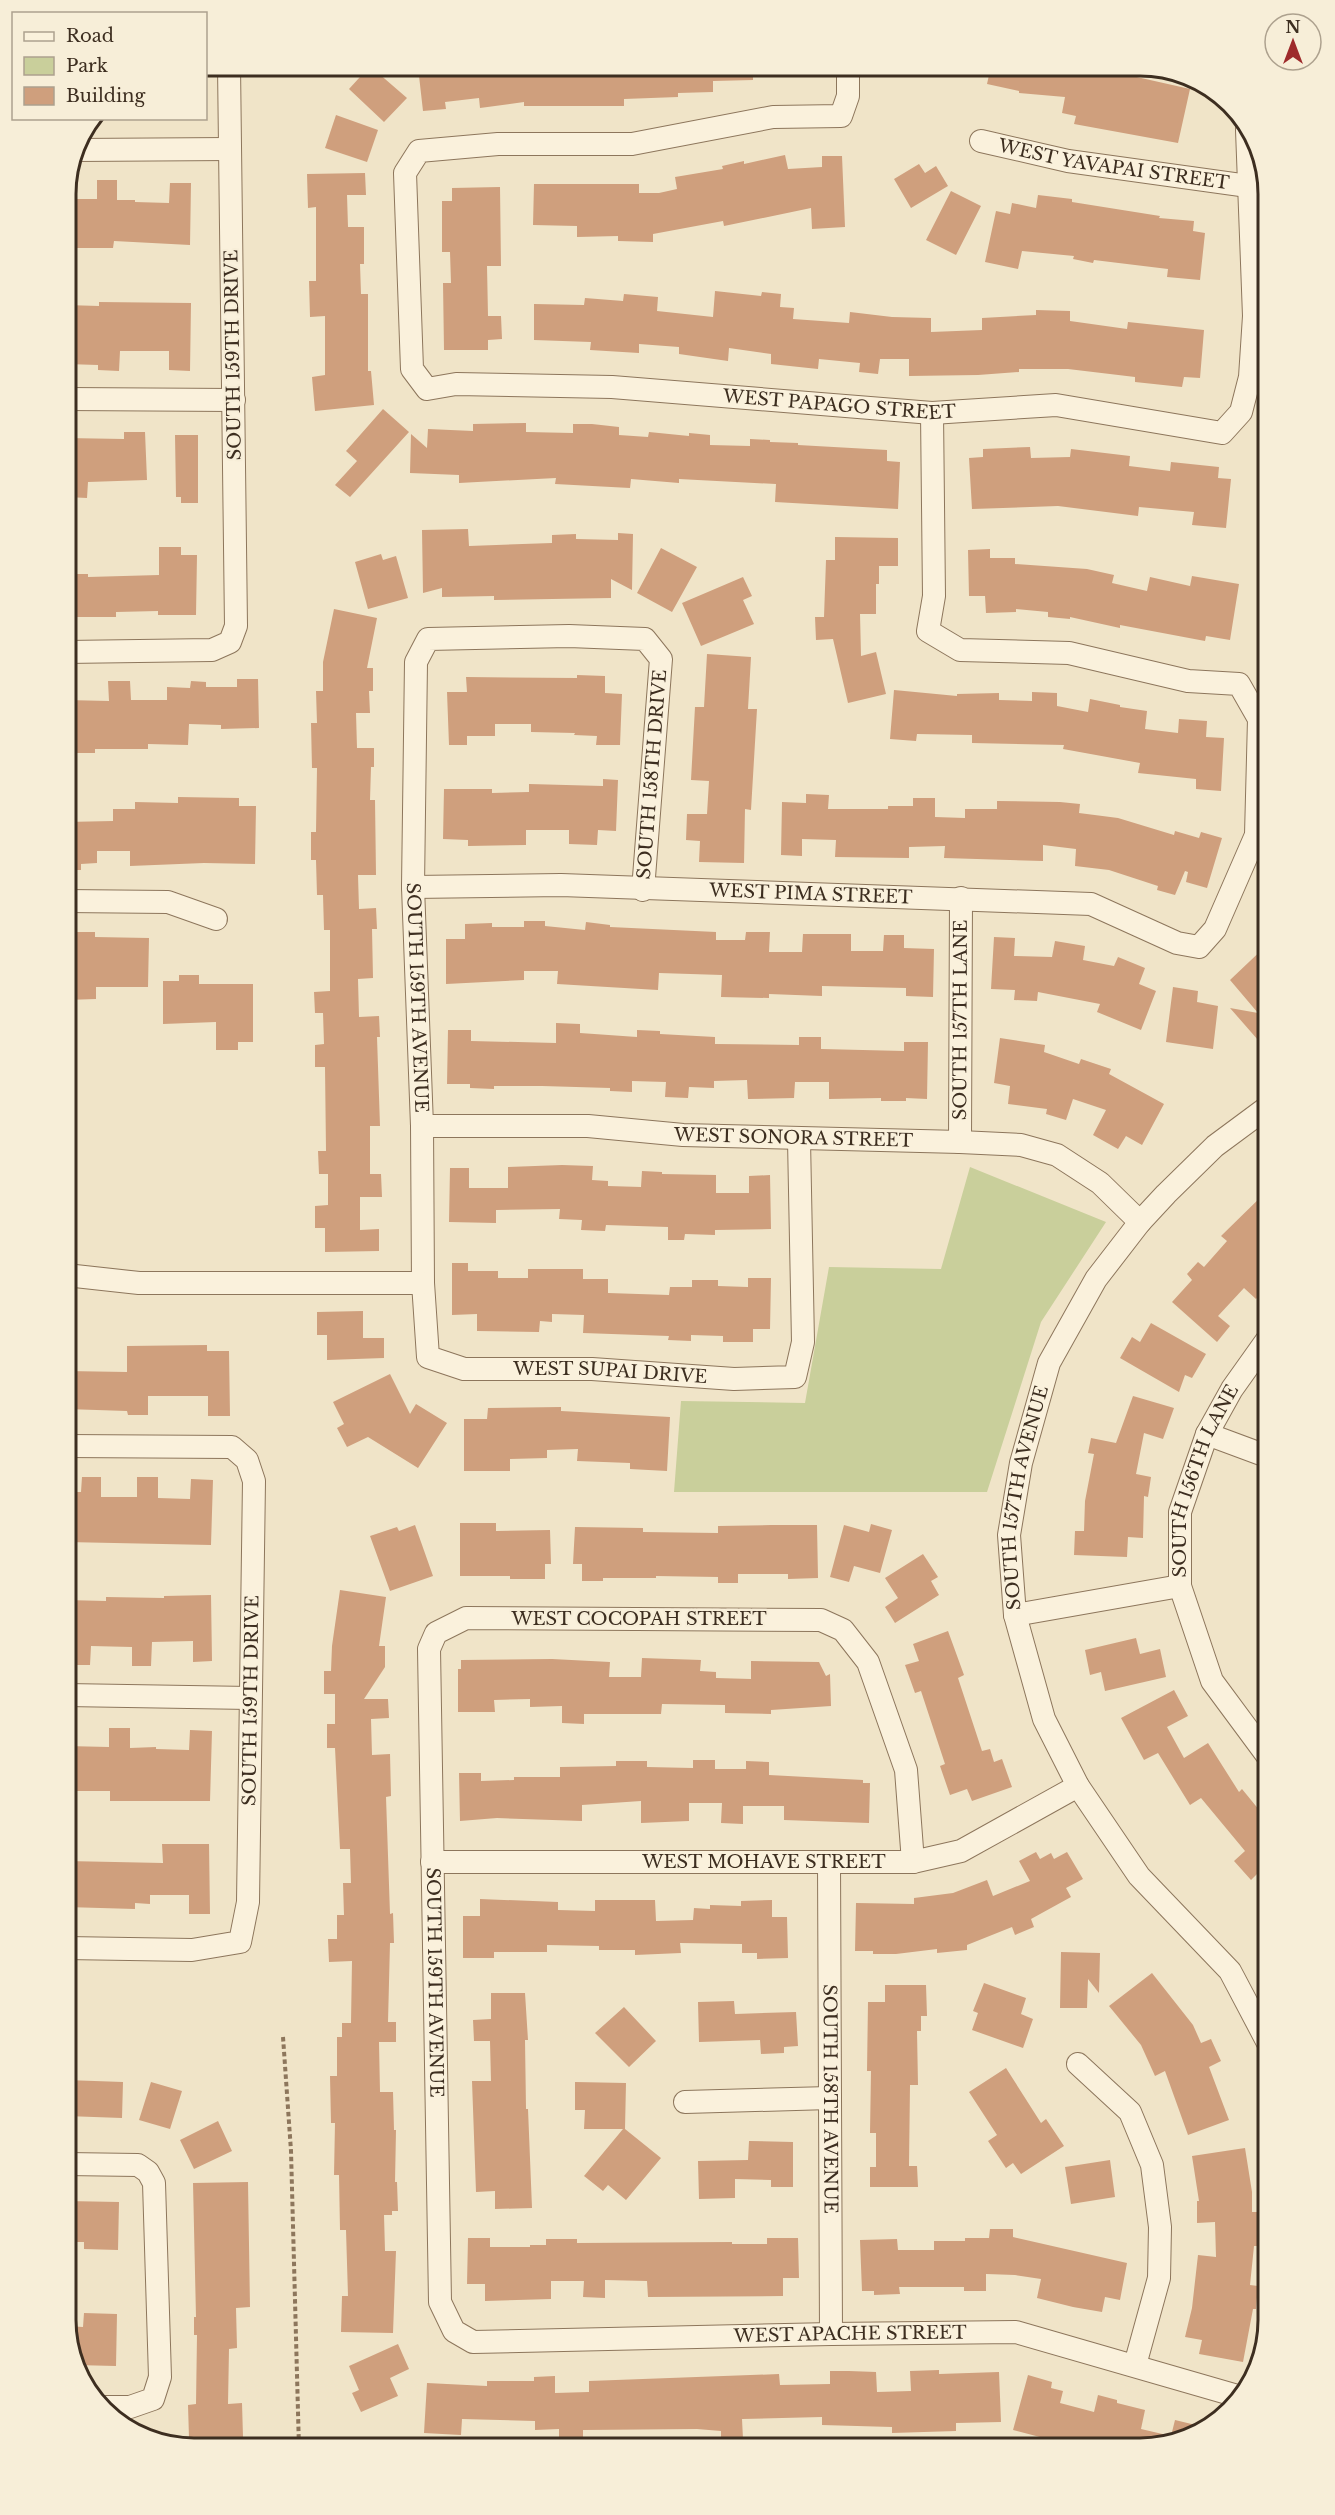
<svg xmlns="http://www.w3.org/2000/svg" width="1335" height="2515" font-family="'Libre Baskerville',serif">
<rect width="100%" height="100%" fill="#f0e4c8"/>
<path fill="#c9cf9b" d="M970 1167 1106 1222 1041 1322 987 1492H674L681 1401 805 1403 829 1267 941 1269Z"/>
<path fill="#cf9f7d" d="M370 66 407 98 384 122 349 89Z
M753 66V80L713 81V92L678 93V97L624 99V106H524V102L480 108 479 98 445 102 446 109 423 111 418 67Z
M991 66H1088L1190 89 1178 143 1074 124 1076 116 1062 113 1065 97 1019 93V91L987 84Z
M336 115 378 130 367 162 325 148Z
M785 155 788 169 822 167V156H842L845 227 812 229 811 208 724 226 723 221 653 234V242L618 241V236L577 237V226L533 225 534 184H639V193H659L677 189 675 177 723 169 722 166 744 161V164Z
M919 164 925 173 936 166 948 186 911 208 894 179Z
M365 173 366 195H347L348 227H364V264H360L361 294H368V371H371L374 405 315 411 312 377 325 375V316L310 317 309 281H316V207L308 208 307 174Z
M97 180H117V200H135V202L169 203 170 183H191L190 245 114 241 113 248H66V199H97Z
M500 187 501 266H487L488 316H501L502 339 488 340V350H444L443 283H451L450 252H442V201H452V188Z
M951 191 981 206 956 255 926 240Z
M1038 195 1072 199V202L1160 216 1159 218 1194 221 1193 231 1205 233 1200 280 1167 277 1168 269 1094 260 1093 263 1073 259 1074 256 1022 251 1018 269 985 262 996 211 1010 214 1012 203 1036 208Z
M715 291 761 296 762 292 781 294 780 307 794 308 793 319 849 323 850 312 892 317 931 318V332L982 330V318L1036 315V310L1070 311V321L1127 329 1128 322 1204 330 1200 378 1184 377 1182 387 1135 382V377L1068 369H1019V372L978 375 909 376V359H880L878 374 859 372 860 363 819 359 818 369 771 364V354L729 348 728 361 679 354V347L639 344V353L590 350 591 342 534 340V304L584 305 585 298 623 301 624 294 658 297 657 311 713 317Z
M99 302 191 303 190 371 169 370V351H120L119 371 98 370V365L66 364V305L99 306Z
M383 409 409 432 350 497 335 485 357 461 346 451Z
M526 423V432L573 433V424H592L619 427V435L648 437 649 432 689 436V433L710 435V445L750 446V439L770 440V442L798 443V445L887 450V461L900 462 898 509 775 502 776 484 679 479V483L631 479 630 488 555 484 556 478 459 483V475L410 473 411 434 427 448 428 429 473 431V424Z
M124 432H145L147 480 88 482 87 498 66 497V438L124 439Z
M175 435H198V503H181V497H176Z
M1030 447 1031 458 1070 457 1071 449 1130 456 1129 466 1170 471 1171 462 1219 467 1218 478 1231 479 1226 528 1192 525 1194 512 1139 507 1138 516 1058 506 972 509 969 458 983 457V449Z
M468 529 469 546 552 543V535L576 534V539L618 540V533L633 534 632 590 611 579V598L494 600V596L442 597V588L423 593 422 530Z
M835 537 898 538V566H879V584H876V614H860L861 656 876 652 886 694 848 703 833 639 816 640 815 617H824L826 560H835Z
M159 547H181V555H197L196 615H158V611L116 612V617H66V574H88V577L159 575Z
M661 548 697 567 672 612 637 593Z
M990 549V558H1015V564L1087 569 1114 575 1112 583 1147 591 1150 577 1190 586 1192 576 1239 584 1230 640 1206 636 1205 641 1120 625V628L1070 617V619L1048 617V612L1016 609V612L986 613 985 596H969L968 550Z
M381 554 383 560 396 556 408 598 368 609 355 562Z
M743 577 752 596 743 600 754 624 701 646 682 603Z
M334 609 377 618 367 668H373V691H369L370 713H356L357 748H374V767H371L370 800H375L376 875H358L359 909 376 908 377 929H372L373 978 358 979 359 1017 379 1016 380 1037H377L380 1126H370V1174H381L382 1197H360V1230L379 1229V1251L325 1252V1228H315V1206L328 1205V1174H319L318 1151H326L325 1067H315V1045L324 1044 323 1013H315L314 992 330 991V930H324L323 895H317L316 860H311V832H316L317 768H312L311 723H317L316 691H323V662Z
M707 654 751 657 748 709H757L751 810 745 809 744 863 699 862 700 841 686 840 687 814H707L709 781 691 780 695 707H704Z
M577 675 605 676V693L622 694 620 745H596L597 736 574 735 575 733 531 732V724H495V736H467V745H449L447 692H467L466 677 577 678Z
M237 679H258L259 728 221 729V725L189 724 188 745 148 744V749H95V753H66V700L109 701 108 681H130L131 700H167V687L190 688 191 681 206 682V687H237Z
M894 690 957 696V694L999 693V700L1032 701V692L1057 693V706L1088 712 1090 699 1120 705V707L1147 711 1145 729 1178 733 1179 719 1207 721 1206 737 1224 738 1221 791 1196 789V779L1138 773 1140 763 1063 749 1064 745 972 743V735L917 734 916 741 890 739Z
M603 779 618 780 616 831 598 830 597 845 569 844V830H526V845L468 846V840L443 839 444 789H492V793L529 792V784L603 786Z
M806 794 829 795 828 809H888V806H913V798H935V817L965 818V809H997V801L1060 802 1080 804 1079 813 1118 818 1174 835 1175 831 1199 838 1201 832 1222 838 1207 888 1186 882 1188 872 1185 871 1175 895 1157 890 1158 886 1109 870 1075 866 1076 849 1043 845V861L944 858 945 846 909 847V858L835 857 836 840 802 839V856L781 855 782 802 806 803Z
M178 797 239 798V806H256L255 864 204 863 130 866V851H97V863L81 864V870H66V822L113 821V809H135V802L178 803Z
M524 921H545V926L585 930 586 922 610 925V927L716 932V940H745L746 932H770L769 952H802L803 934H851V951H883L884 935H904V948L934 949 933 997 906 996V988L822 986V996L769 994V998L721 997 722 975 659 973 658 990 557 984 558 971H524V980L446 984V939H465V924L492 923V927H524Z
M73 932H95V937L149 938 148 987H96V999L66 1000V950H73Z
M994 937 1015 938 1014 956 1052 957 1055 941 1085 946 1083 960 1114 966 1118 957 1145 968 1139 984 1156 991 1141 1030 1097 1012 1100 1004 1038 992 1037 1001 1014 1000 1015 990 991 989Z
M1269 943V1031L1258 1040 1230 1008 1258 1013 1230 980Z
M179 975H199V984H253V1042H238V1050H216V1022L163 1024V981H179Z
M1173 987 1198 991 1197 1002 1218 1006 1213 1049 1166 1042Z
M556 1023 580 1024V1033L637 1037V1030L660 1031V1034L715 1037V1044L799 1045V1037H821V1049L904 1051V1042H928L927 1099 906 1098V1101H881V1098L829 1099V1082H795L794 1098 748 1099 747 1080 714 1081V1088L689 1087 688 1098 665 1097 666 1082 632 1081V1092L610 1091V1088L542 1086H494V1089L470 1088V1084H447L448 1030H471V1041L556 1043Z
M1000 1038 1045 1045 1044 1052 1079 1064 1081 1059 1111 1069 1109 1074 1164 1104 1142 1145 1126 1136 1118 1149 1093 1135 1106 1110 1073 1099 1066 1120 1046 1114 1047 1109 1008 1104 1010 1086 994 1083Z
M562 1165 593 1166 592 1180 608 1181V1186L641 1187 642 1171 662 1172V1174L716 1175V1193H749V1176L770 1175 771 1229 715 1230V1235L685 1234 684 1240H668V1227L606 1225 605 1231 581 1230 582 1220 559 1219 560 1209 496 1210V1223L449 1222 450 1168H469V1188H508V1167Z
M1269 1189V1284L1256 1299 1244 1288 1218 1316 1230 1326 1217 1342 1172 1302 1192 1280 1187 1274 1198 1262 1204 1267 1227 1241 1221 1236Z
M452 1263H468V1271H498V1278H528V1269H583V1279H608V1293L669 1295 670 1287H692V1280H718V1286L748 1287V1278H771L770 1329H753V1342H723V1336L691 1335V1341L668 1340 669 1336 583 1333 584 1315 552 1314V1322L540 1321 539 1332 477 1331V1314L452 1315Z
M363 1311V1338H384V1358L327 1360V1335H317V1312Z
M1151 1323 1206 1354 1192 1378 1185 1375 1179 1392 1120 1358 1132 1337 1140 1342Z
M207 1345V1351H229L230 1416H208V1396H148V1415H128L127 1411 66 1409V1371L127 1372V1346Z
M390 1374 410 1414 416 1404 447 1423 418 1468 368 1437 347 1447 337 1428 344 1424 333 1402Z
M1133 1396 1174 1408 1163 1439 1144 1433 1136 1474 1151 1477 1148 1497 1144 1496 1143 1538 1128 1537 1127 1557 1074 1555 1075 1531H1084L1085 1501 1094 1454 1088 1453 1091 1438 1116 1443Z
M561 1407V1411L670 1417 667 1471 630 1469V1463L577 1461 578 1449 547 1450V1458L510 1459V1471H464V1419H487L488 1408Z
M82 1477H101V1497H137V1477H158V1498L190 1499 191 1479 213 1480 211 1545 66 1542V1492H81Z
M460 1523H496V1531L550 1530 551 1564H545V1579H510V1576H460Z
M871 1524 892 1530 880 1573 854 1566 849 1582 830 1577 844 1525 869 1532Z
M415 1525 433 1576 390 1591 370 1536 397 1527 399 1531Z
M771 1525H817L818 1578 788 1579V1574H738V1583H718V1577L656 1576V1578H603V1581H582V1564H573L575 1527 643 1528V1532L718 1533V1526Z
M923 1554 938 1577 931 1581 939 1595 895 1623 885 1607 898 1598 885 1578Z
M340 1590 386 1597 379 1646H385V1667L364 1699H388L389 1718 371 1719 372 1755 390 1754 391 1796 386 1797 390 1914 393 1913 394 1943H390L388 2022H396V2042H379L380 2092H393L394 2130H396L395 2182H397L398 2211H392V2215H384L385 2251H396L393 2333 341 2332 342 2296H348L346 2230H340L339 2175H334L335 2123H331L330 2076H337V2037H342V2023H351L352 1961 329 1962 328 1939H337V1915H344L343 1883H351L350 1849H340L335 1748H327V1724H335V1694H324V1671H331L332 1646Z
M211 1595 212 1661 193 1662V1641L152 1642 151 1666H132V1647L91 1646 90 1665H68L66 1600 106 1601V1597L164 1598V1596Z
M948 1631 964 1675 958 1678 982 1751 990 1749 994 1762 1002 1759 1012 1787 972 1801 967 1789 950 1795 940 1766 945 1764 921 1691 915 1693 905 1665 919 1661 913 1644Z
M1136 1638 1140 1654 1160 1649 1166 1677 1105 1691 1101 1672 1090 1675 1085 1650Z
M642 1658 701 1660 700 1671 716 1672V1678L751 1679V1661L819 1662 826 1676 830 1674 831 1706 771 1710V1714L725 1713V1705L662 1704 661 1714H584V1724L562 1723V1706L530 1707V1699L494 1700 495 1712H458V1669H461V1660L552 1659 610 1662 609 1677H641Z
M1174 1690 1188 1716 1167 1727 1184 1758 1208 1743 1239 1792 1242 1789 1269 1822V1886L1257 1874 1251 1880 1234 1861 1245 1851 1201 1798 1190 1805 1158 1753 1144 1760 1121 1718Z
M109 1728H130V1748L156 1747V1749L189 1750 190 1730 212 1731 210 1801H110V1791H66V1746L109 1747Z
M693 1760H715V1769H746V1761L769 1762V1775L863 1780V1783H870L869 1823 784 1820V1806H743V1824L721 1823 722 1803H689V1821L641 1823V1801L582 1805V1821L497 1818 460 1821 459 1773H481V1781L514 1780V1777H560V1767L616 1766V1761H647V1767L693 1768Z
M162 1844H209L210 1914H189V1895H150V1904L135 1903V1909L66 1907V1861L163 1863Z
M1036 1852 1040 1859 1051 1853 1054 1859 1067 1852 1083 1879 1066 1888 1071 1897 1031 1919 1034 1927 1015 1935 1012 1927 967 1945V1950L937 1953V1949L896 1954H873V1951H855L856 1903 914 1904V1898L953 1893 987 1880 993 1896 1030 1881 1019 1861Z
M480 1899 558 1902V1910L595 1911V1900H655L656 1921 693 1920 694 1908 710 1909V1905L741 1906V1901L772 1900V1917H787L788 1958 757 1959V1953H742V1944L680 1943 681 1953 635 1955V1950H599V1946L547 1945V1952H494V1958H463V1916H480Z
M1061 1952 1100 1953 1099 1993 1088 1979 1087 2008H1060Z
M1152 1973 1193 2025 1201 2043 1211 2039 1221 2061 1209 2067 1229 2120 1188 2135 1165 2071 1155 2076 1141 2045 1109 2006Z
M984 1983 1026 1998 1021 2014 1033 2019 1023 2048 972 2030 978 2013 973 2011Z
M885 1985H926L927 2016H921V2031H917L918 2085H910L909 2166H917L918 2187H870V2167H876V2133H870L871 2071H867L868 2002H885Z
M491 1993H525L528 2040H525L526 2109H528L532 2208 495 2209V2191L476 2192 472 2081H491L490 2041H474L473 2020 491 2019Z
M734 2001 735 2014 796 2012 798 2046 784 2047V2053L761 2054 760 2040 699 2042 698 2002Z
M624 2007 656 2041 629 2067 595 2033Z
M1006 2068 1041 2123 1046 2119 1064 2146 1021 2174 1013 2163 1006 2168 988 2141 997 2135 969 2092Z
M66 2080 123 2082 122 2118 66 2116Z
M151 2082 182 2091 170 2129 139 2120Z
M575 2082 626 2083 625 2129 661 2158 626 2200 608 2185 603 2191 584 2176 623 2129H584L585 2110H575Z
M218 2121 232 2151 194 2169 180 2140Z
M749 2141 793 2142V2187H771V2180L735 2179V2198L699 2199 698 2161 748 2160Z
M1245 2148 1252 2192V2212H1260L1261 2246H1254L1250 2285 1258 2286 1256 2309H1253L1243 2362 1199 2354 1202 2340 1185 2337 1192 2308 1198 2255 1216 2257 1215 2222 1197 2223V2201H1199L1192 2156Z
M1110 2160 1115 2197 1071 2204 1065 2167Z
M248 2182 250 2307 236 2308 237 2348 229 2349 228 2404 242 2403 243 2437 189 2438 188 2405 196 2404 197 2335H194V2317H196L193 2183Z
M66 2201 119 2202 118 2250 84 2249V2242H66Z
M990 2229H1013V2237L1127 2263 1120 2300 1105 2297 1102 2312 1073 2307 1037 2298 1041 2279 1015 2275 986 2274V2291H964V2287H899L900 2294 874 2295V2291H862L860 2240 897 2239 898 2250H934V2241H965V2238H989Z
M468 2238H490V2247H530V2245H546V2239H577V2243L732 2242V2244H767V2238H798L799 2278H783V2296L648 2297 647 2281 605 2280V2298L583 2297 584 2281H551V2299L485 2301V2284H467Z
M84 2313 117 2314 116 2366 75 2365 67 2326 83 2327Z
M398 2344 409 2369 390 2378 398 2396 361 2412 352 2393 359 2390 349 2366Z
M939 2370V2374L999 2372 1001 2422 956 2423V2431L892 2433V2427L822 2425V2417L742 2419 743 2439H721V2431L697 2429 583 2430V2438H559V2429L535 2430V2421L462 2419 461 2435 424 2433 427 2383 487 2386V2381H534V2377L555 2376V2393L589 2392V2381L779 2374 780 2385 830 2384V2371H849L876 2372 877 2392 911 2391 910 2371Z
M1028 2375 1052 2382 1051 2388 1063 2391 1060 2403 1094 2412 1098 2395 1117 2400V2403L1145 2410 1141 2429 1171 2436 1175 2420 1204 2427 1190 2439 1140 2449H1077L1058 2445 1059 2442 1013 2430Z"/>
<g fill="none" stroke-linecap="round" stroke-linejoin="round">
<defs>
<g id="minor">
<path id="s1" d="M848 66V96L841 116 773 117 632 144H498L419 151 405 173 412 369 427 389 456 384 612 387 932 413 1056 405 1222 433 1241 412 1250 377 1254 316 1247 130"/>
<path id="s2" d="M981 141 1068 161 1248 186"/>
<path d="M76 150 229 149"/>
<path d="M66 399 234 400"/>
<path d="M66 652 212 650 230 642 236 626 229 66"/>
<path id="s3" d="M413 887 561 885 1091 904 1177 943 1199 947 1215 929 1256 835 1259 719 1239 684 1188 681 1069 653 960 650 928 631 934 596 932 413"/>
<path id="s4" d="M643 890 661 659 645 639 569 636 428 639 416 662 413 887 422 1126 423 1283 428 1357 464 1369H592L734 1379 795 1377 803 1342 799 1140"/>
<path d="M66 901 168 902 216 919"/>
<path id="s5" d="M422 1126H588L683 1135 960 1142 1021 1145 1057 1155 1100 1183 1140 1222"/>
<path id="s6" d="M960 1142 961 898"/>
<path d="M66 1275 139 1283H423"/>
<path d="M1207 1434 1269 1457"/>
<path d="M1015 1615 1180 1586"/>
<path d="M66 1695 250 1698"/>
<path id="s7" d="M1269 1758 1212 1681 1180 1586V1512L1207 1434 1232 1389 1269 1337"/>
<path id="s8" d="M432 1862H913L961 1851 1078 1786"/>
<path id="s9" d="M913 1862 906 1770 868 1662 843 1630 821 1620 466 1618 436 1633 429 1649 440 2302 454 2331 473 2342 831 2334 1016 2332 1241 2397"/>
<path id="s10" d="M829 1863 831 2334"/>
<path id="s11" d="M66 1948 192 1950 240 1942 248 1902 254 1481 247 1460 232 1447 66 1446"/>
<path id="s12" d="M1269 2045 1230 1971 1139 1876 1078 1786 1044 1719 1015 1615 1009 1535 1021 1463 1049 1363 1096 1279 1140 1222 1166 1194 1215 1146 1269 1106"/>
<path d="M1078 2064 1130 2112 1152 2165 1160 2227 1159 2278 1135 2365"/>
<path d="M685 2102 830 2098"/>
<path d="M66 2164 138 2165 148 2172 154 2183 160 2377 153 2399 130 2407H106"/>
</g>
</defs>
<use href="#minor" stroke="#8d765c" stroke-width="24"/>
<path stroke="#8d765c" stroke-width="4" stroke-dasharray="4.5 3" stroke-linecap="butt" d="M283 2037 291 2151 299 2449"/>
<use href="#minor" stroke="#faf1dc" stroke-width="22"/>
</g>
<g text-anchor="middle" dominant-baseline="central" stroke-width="4.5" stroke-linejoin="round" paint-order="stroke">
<g font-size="18" fill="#3d2e20" stroke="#f7eed8">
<text stroke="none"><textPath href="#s2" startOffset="135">WEST YAVAPAI STREET</textPath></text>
<text transform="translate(233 355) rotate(-91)">SOUTH 159TH DRIVE</text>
<text stroke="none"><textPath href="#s1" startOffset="1137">WEST PAPAGO STREET</textPath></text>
<text stroke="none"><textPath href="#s4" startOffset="116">SOUTH 158TH DRIVE</textPath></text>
<text stroke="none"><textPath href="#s3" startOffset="398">WEST PIMA STREET</textPath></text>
<text stroke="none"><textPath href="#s4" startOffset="836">SOUTH 159TH AVENUE</textPath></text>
<text stroke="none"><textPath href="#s6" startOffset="122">SOUTH 157TH LANE</textPath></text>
<text stroke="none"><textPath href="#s5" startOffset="372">WEST SONORA STREET</textPath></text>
<text stroke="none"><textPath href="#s4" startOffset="1380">WEST SUPAI DRIVE</textPath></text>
<text stroke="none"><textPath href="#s7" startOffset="306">SOUTH 156TH LANE</textPath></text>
<text stroke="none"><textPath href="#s12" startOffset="626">SOUTH 157TH AVENUE</textPath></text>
<text x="639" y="1619">WEST COCOPAH STREET</text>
<text stroke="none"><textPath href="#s11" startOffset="417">SOUTH 159TH DRIVE</textPath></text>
<text stroke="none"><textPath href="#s8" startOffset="332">WEST MOHAVE STREET</textPath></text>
<text stroke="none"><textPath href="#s9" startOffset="1011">SOUTH 159TH AVENUE</textPath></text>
<text stroke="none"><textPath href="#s10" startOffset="236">SOUTH 158TH AVENUE</textPath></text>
<text stroke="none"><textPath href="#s9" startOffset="1762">WEST APACHE STREET</textPath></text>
</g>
</g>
<path d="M0 0H1335V2515H0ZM194 76H1140A118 118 0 0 1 1258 194V2320A118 118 0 0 1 1140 2438H194A118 118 0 0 1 76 2320V194A118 118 0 0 1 194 76Z" fill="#f7eed8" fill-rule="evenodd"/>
<path fill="none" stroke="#3d2e20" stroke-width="3" d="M194 76H1140A118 118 0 0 1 1258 194V2320A118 118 0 0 1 1140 2438H194A118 118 0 0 1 76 2320V194A118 118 0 0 1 194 76Z"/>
<rect x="12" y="12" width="195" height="108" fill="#f7eed8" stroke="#ada18e" stroke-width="1.5"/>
<rect x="24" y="32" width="30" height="9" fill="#faf1dc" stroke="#ada18e" stroke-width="1.5"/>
<text x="66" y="42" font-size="18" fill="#3d2e20">Road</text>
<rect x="24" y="57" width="30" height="18" fill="#c9cf9b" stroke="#ada18e" stroke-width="1.5"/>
<text x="66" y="72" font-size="18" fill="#3d2e20">Park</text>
<rect x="24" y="87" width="30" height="18" fill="#cf9f7d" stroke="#ada18e" stroke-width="1.5"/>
<text x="66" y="102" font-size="18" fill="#3d2e20">Building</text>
<g transform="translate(1293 42)"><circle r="28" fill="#f7eed8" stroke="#ada18e" stroke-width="1.5"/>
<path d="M0-4.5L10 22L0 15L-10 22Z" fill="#9e2a2b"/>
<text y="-9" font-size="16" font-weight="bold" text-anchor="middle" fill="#3d2e20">N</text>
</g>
</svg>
